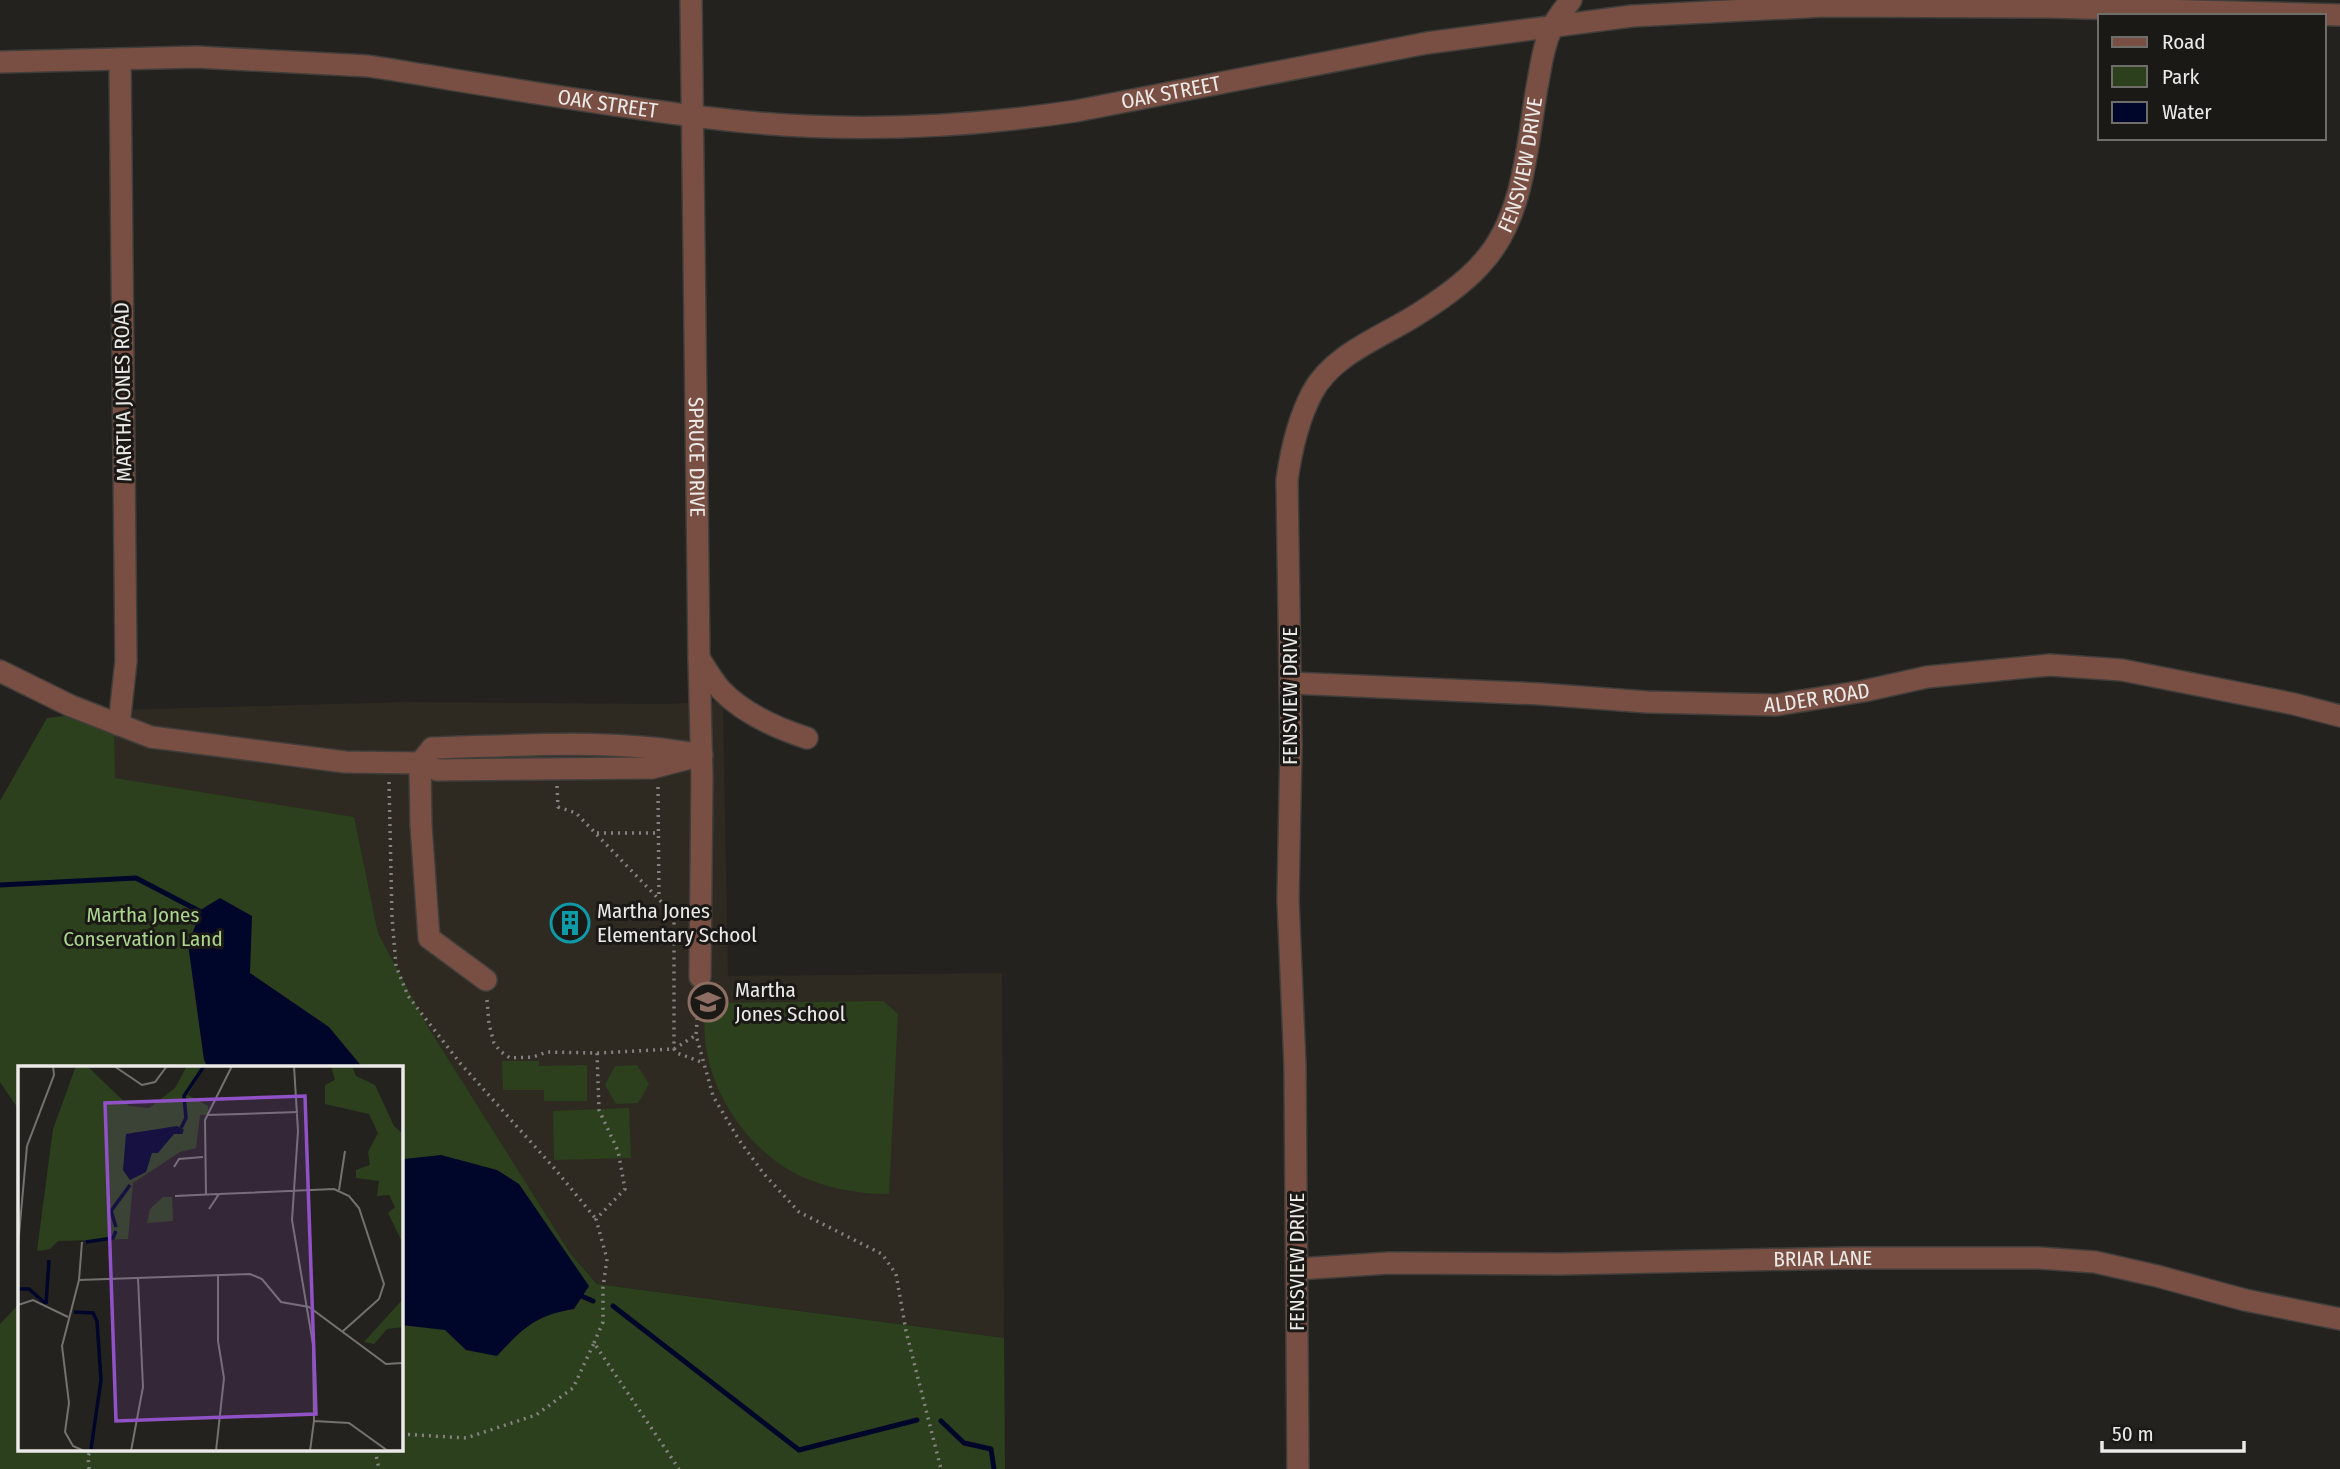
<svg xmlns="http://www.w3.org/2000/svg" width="2340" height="1469" font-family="'Fira Sans Condensed',sans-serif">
<rect width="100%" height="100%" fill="#24221f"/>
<path fill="#2e2921" d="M723 701 728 976 1002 973 1004 1338 598 1284 570 1253 428 1027 378 933 354 818 115 778 114 710 404 702 666 704Z"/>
<path fill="#2c401d" d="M114 710 115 778 354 817 378 933 428 1027 570 1253 597 1284 1004 1338 1005 1469H0V1324L19 1304V1450H401V1068H19V1110L0 1082V801L47 718Z
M883 1001 898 1014 889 1194C862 1194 836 1190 810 1180 745 1156 692 1072 707 1003Z
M502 1061H539V1066L587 1065V1101H544V1090H503Z
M637 1065 649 1084 638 1103 616 1104 605 1085 615 1066Z
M629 1108 631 1158 554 1160 553 1111Z"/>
<path fill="#000629" d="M220 898 252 916 250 973 329 1027 363 1068H208L204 1060 188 944 202 909Z
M441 1155 497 1170 519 1184 589 1286 574 1309C536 1315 523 1328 497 1356L466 1350 445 1330 401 1325V1156L404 1159Z"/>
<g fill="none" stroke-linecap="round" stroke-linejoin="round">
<path stroke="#000629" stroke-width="5" d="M0 885 136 878 205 914
M579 1295 593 1301
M613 1306 799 1450 917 1420
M941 1421 964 1443 991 1449 994 1469"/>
<defs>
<g id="minor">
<path id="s1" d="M691 0 699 658C706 669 713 681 721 690 744 714 776 728 807 738"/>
<path id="s2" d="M0 62 196 57 368 66C482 84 595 104 710 118 830 133 956 129 1076 111L1427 43 1632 16 1825 6 2048 7 2340 15"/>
<path d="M699 658 702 777 700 977"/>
<path d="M0 671 71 706 151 737 345 762 420 763 437 770 652 768 702 755"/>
<path id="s3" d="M1290 683 1540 694 1647 702 1776 705 1864 691 1927 677 2050 665 2122 670 2294 704 2340 716"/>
<path d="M119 725 126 661 120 59"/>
<path d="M486 980 429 938 421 825 420 763 432 748C519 746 610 738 696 754"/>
<path id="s4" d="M1298 1269 1389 1263 1561 1264 1844 1258H2039L2095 1262 2157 1276 2245 1300 2340 1319"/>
<path id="s5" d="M1298 1469 1295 1066 1288 900 1291 744 1287 480C1291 451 1298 420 1312 393 1333 353 1385 336 1421 312 1443 298 1467 281 1483 262 1524 217 1527 145 1537 87 1541 67 1543 45 1553 26 1557 17 1565 8 1571 0"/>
</g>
</defs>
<use href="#minor" stroke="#403e3b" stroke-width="24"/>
<path stroke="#858381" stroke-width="3.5" stroke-dasharray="2 5" stroke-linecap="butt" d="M389 782 392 917 396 966 408 996 460 1063 555 1169 596 1219
M557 786 558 807 576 813 674 915V1049L677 1053 704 1063
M658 787 659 898
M597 833H658
M699 997 696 1035 713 1096 739 1140 764 1174 799 1212 882 1254 896 1274 906 1331 941 1469
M487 1000 489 1024 494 1043 500 1051 510 1058 533 1057 547 1052 597 1053 674 1049 696 1035
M594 1343 603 1322V1287L607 1259 596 1219 625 1189 618 1151 599 1110 597 1053
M401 1434 466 1438 536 1415 573 1388 594 1343 679 1469
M375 1450 379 1469
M89 1469 88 1456 91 1450"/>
<use href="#minor" stroke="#7a4f43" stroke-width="21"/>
</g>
<defs>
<symbol id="building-ring" viewBox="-11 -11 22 22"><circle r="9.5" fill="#1b1916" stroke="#0f9aa8" stroke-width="1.5"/><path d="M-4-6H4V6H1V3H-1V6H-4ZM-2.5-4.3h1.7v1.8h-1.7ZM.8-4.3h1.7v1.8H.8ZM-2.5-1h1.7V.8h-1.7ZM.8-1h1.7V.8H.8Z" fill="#0f9aa8"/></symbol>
<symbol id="school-ring" viewBox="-11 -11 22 22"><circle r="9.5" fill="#1b1916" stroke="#8d6e63" stroke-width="1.5"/><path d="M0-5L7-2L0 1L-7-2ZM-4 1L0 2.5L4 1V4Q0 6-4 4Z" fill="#8d6e63"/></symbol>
</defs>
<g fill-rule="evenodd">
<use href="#building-ring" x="548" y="901" width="44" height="44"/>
<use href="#school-ring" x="686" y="980" width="44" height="44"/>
</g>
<g text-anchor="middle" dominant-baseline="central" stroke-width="6" stroke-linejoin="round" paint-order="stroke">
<g font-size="21" fill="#ebeae8" stroke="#1b1916">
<text stroke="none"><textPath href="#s2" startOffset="1178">OAK STREET</textPath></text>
<text stroke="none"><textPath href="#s2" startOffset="611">OAK STREET</textPath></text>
<text stroke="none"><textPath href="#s5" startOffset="1404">FENSVIEW DRIVE</textPath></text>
<text transform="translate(123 392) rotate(-91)">MARTHA JONES ROAD</text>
<text stroke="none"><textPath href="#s1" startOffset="457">SPRUCE DRIVE</textPath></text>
<text transform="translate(1290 696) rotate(-90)">FENSVIEW DRIVE</text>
<text stroke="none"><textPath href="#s3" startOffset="528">ALDER ROAD</textPath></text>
<text stroke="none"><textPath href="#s4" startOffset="525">BRIAR LANE</textPath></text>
<text transform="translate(1297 1262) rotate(-90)">FENSVIEW DRIVE</text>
</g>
<g font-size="21" fill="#ebeae8" stroke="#1b1916" text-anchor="start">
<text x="597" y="911">Martha Jones<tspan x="597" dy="24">Elementary School</tspan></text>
<text x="735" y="990">Martha<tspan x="735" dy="24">Jones School</tspan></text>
</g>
<g font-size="21" fill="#abd68e" stroke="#1b1916">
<text x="143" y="915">Martha Jones<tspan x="143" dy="24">Conservation Land</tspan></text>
</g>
</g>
<g transform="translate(18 1066)">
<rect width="385" height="385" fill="#24221f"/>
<path d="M58 0H69L111 40 131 42 157 22 169 0H187L170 29 190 40 191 49H182L178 82 162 86 115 117 110 173 40 175 32 183 19 185 35 63ZM313 0H334L338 10 357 19 376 60 385 68V178L370 147 377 141 371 129 359 130 361 115 338 112V104L352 99 350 86 360 67 351 48 307 38V19L317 14ZM145 131H154L155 155 129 157 132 143ZM385 233V261L369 263 356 278 346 276Z" fill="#2c401d"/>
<path d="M159 60 166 64 164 68H156L140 87H134L128 106 112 114 105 104 108 68Z" fill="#000629"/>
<path fill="none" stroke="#000629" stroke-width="3.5" d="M163 62 168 52 166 30 186 0M98 161 93 145 112 119M68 176 95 172 98 165M0 223H11L28 238M28 238 31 194M56 246 75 247 79 255 83 314 73 383"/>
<path fill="none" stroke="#74726f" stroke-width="2" d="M96 0 124 19 137 16 149 0M276 0 280 65 274 154 295 278 296 355 292 385M189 49 280 46M156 101 161 93 185 91M321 124 327 85M188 129 187 54 214 0M157 130 200 128M191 143 201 128 316 123 331 130 341 142 366 218 361 233 324 266M64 176 61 214 44 280 51 337 47 366 55 380 66 385M0 180 9 80 36 9 35 0M61 214 232 208 244 213 263 236 291 241 368 298 385 297M0 239 15 234 50 251M296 355 331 357 370 385M113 385 125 321 120 212M198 385 206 312 200 275V209"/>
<path fill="#9152c7" fill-opacity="0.15" stroke="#9152c7" stroke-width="3.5" d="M287 30 298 348 98 355 87 37Z"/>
<rect width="385" height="385" fill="none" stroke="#ebeae8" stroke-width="3.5"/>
</g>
<rect x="2098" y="14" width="228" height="126" fill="#1b1916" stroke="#6e6d6a" stroke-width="2"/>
<rect x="2112" y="37" width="35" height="10" fill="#7a4f43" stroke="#6e6d6a" stroke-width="2"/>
<text x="2162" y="49" font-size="21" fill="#ebeae8">Road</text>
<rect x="2112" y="66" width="35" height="21" fill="#2c401d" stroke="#6e6d6a" stroke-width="2"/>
<text x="2162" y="84" font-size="21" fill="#ebeae8">Park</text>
<rect x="2112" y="102" width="35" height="21" fill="#000629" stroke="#6e6d6a" stroke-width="2"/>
<text x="2162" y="119" font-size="21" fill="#ebeae8">Water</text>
<path d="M2102 1441v10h142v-10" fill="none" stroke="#ebeae8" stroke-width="3.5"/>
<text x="2112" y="1441" font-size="21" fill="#ebeae8" stroke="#1b1916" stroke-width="5" paint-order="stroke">50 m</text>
</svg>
